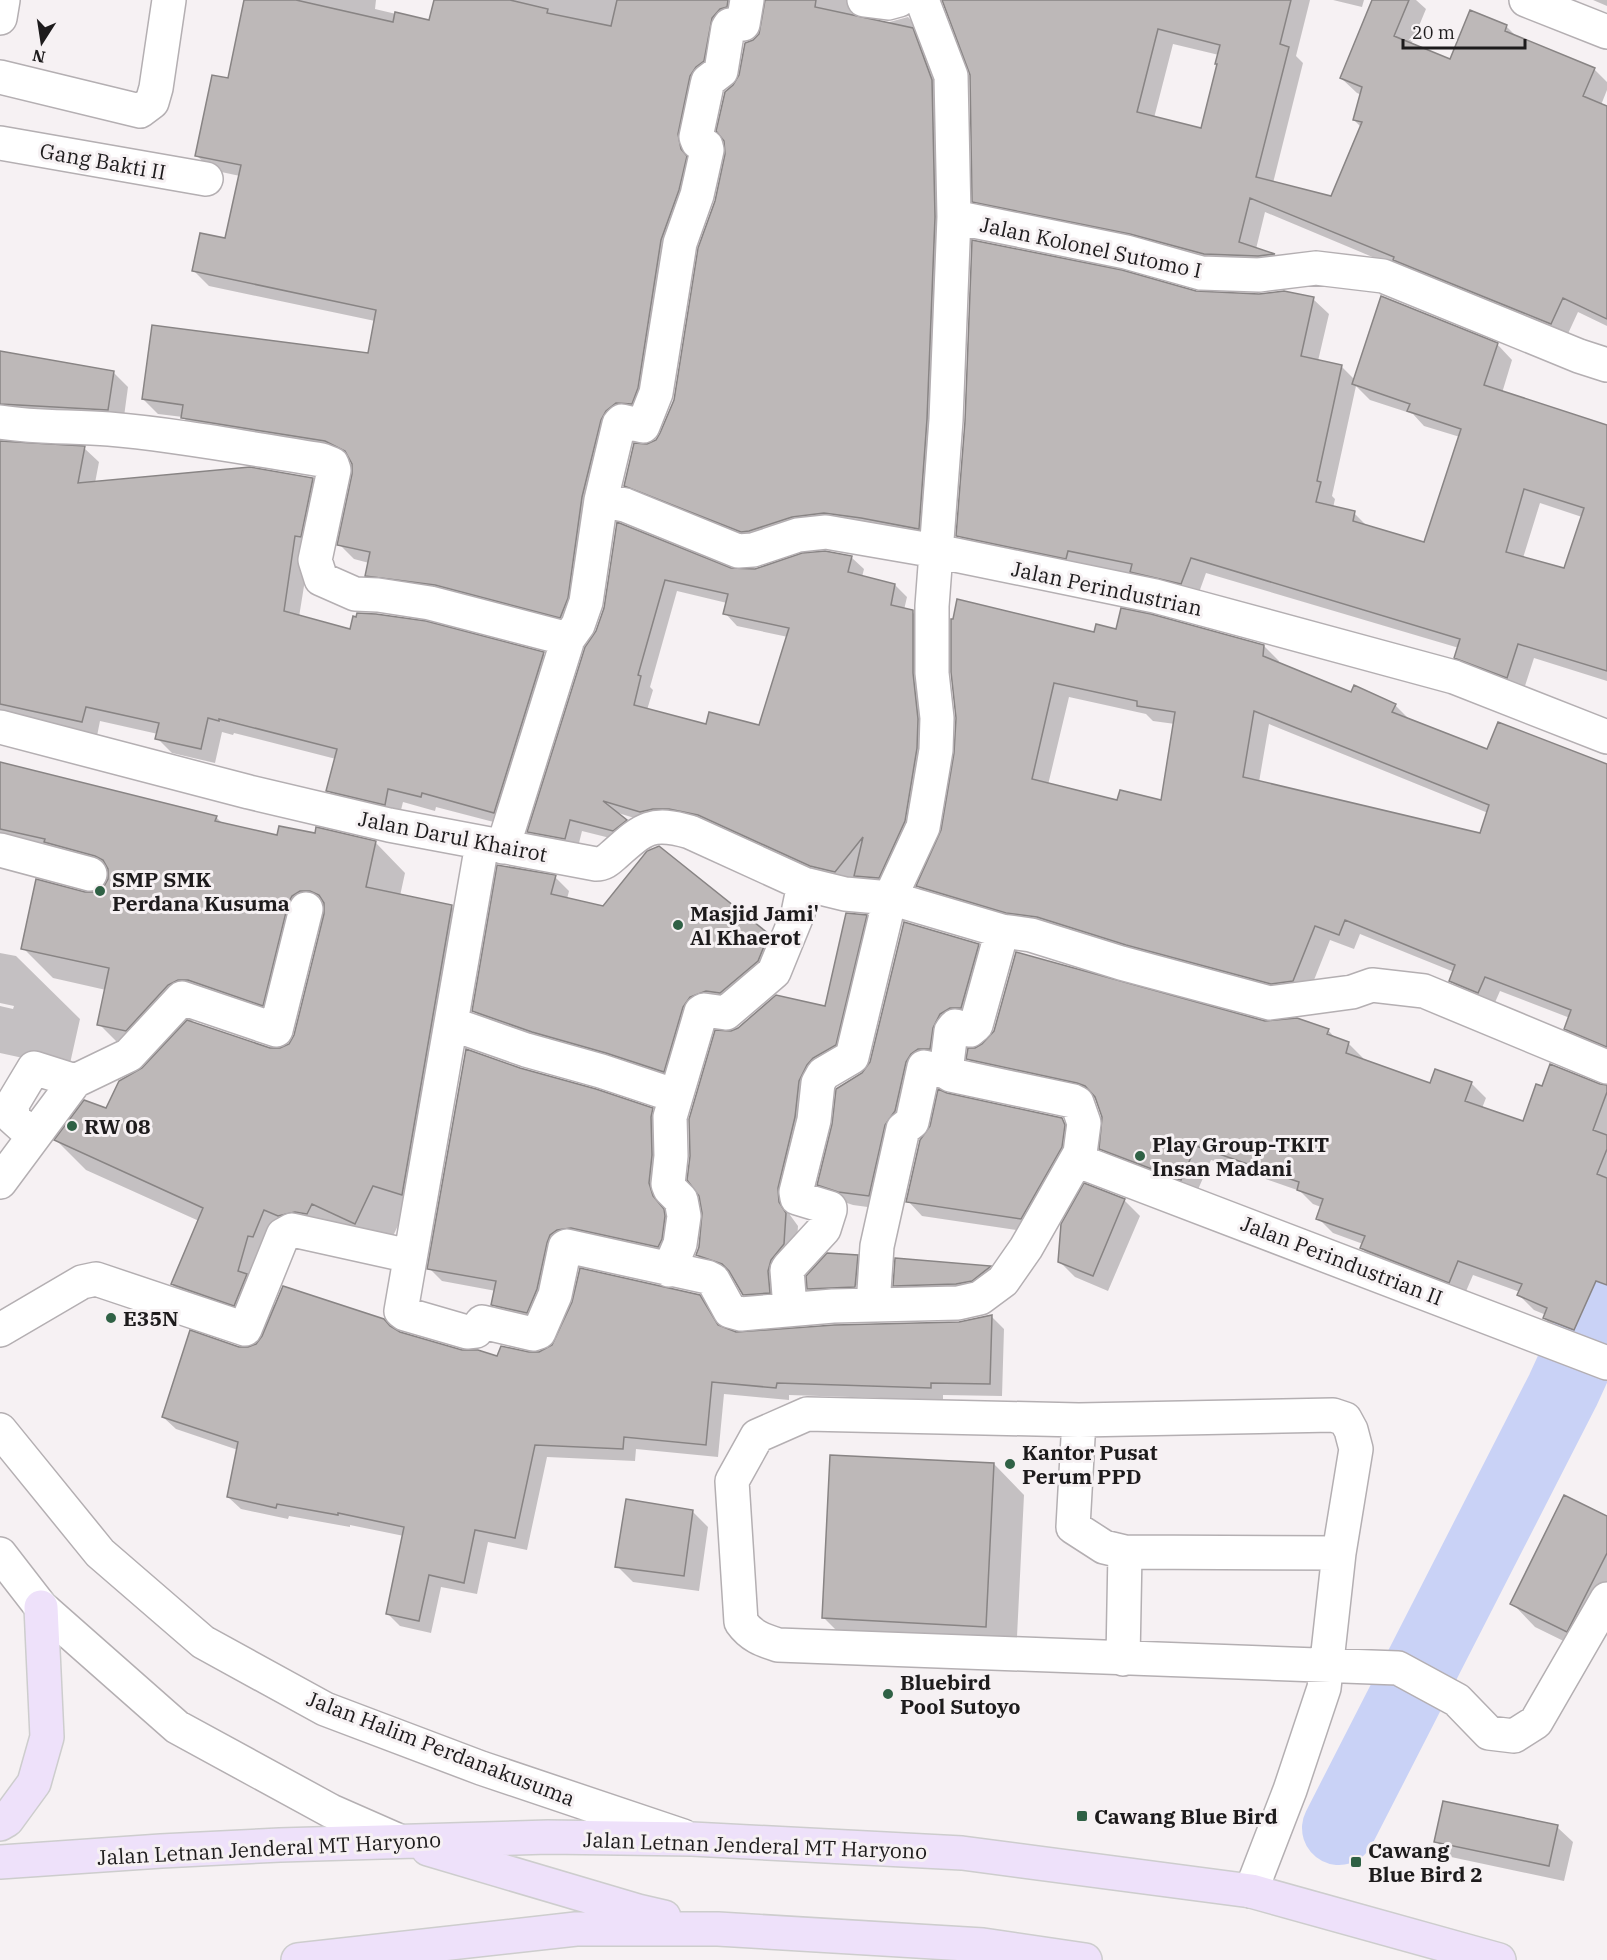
<svg xmlns="http://www.w3.org/2000/svg" width="1607" height="1960" font-family="'IBM Plex Serif',serif">
<rect width="100%" height="100%" fill="#f6f1f3"/>
<path fill="#0003" fill-rule="evenodd" d="M246 0H376L375 9 430 22 435 0H752L735 24 652 404 632 418 575 632 381 590 366 575 369 563 354 559 339 544 354 474 352 461 341 456 198 433 183 417 158 414 143 399 370 355 375 321 209 286 194 271 226 240 240 176 212 170 196 155 229 80Z
M767 0H869L860 14 861 20 886 23 908 17 923 33 947 96 934 543 765 546 641 500 625 485 647 446 657 441 676 396 727 154 734 86 741 75 753 42 759 36Z
M944 0H1310L1296 56 1303 63 1273 183 1332 198 1361 127 1354 120 1362 95 1357 93 1341 78 1373 0H1416L1426 9 1411 45 1451 61 1506 26 1518 38 1594 69 1607 82V90L1601 105 1607 107V326L1578 312 1566 338 1265 212 1256 249 1274 255 1288 269 1274 271 989 216 974 201 971 75ZM1173 44 1219 55V65L1202 130 1154 118Z
M1333 0H1364L1362 7Z
M1593 0H1607V6Z
M1196 293 1313 299 1329 314 1318 361 1342 367 1355 380 1497 344 1512 360 1502 393 1607 427V681L1534 658 1523 692 1471 673 1456 657 1459 648 1206 573 1197 598 973 551 958 535ZM1356 386 1370 400 1413 414 1424 426 1460 437 1425 544 1368 527 1354 513 1333 508 1335 499 1332 496ZM1540 503 1582 517 1565 570 1523 558Z
M0 353 113 372 128 387 123 424 0 425Z
M0 442 84 448 99 462 95 483 313 479 327 494 310 549 299 617 351 631 543 654 558 668 509 826 436 807 435 811 403 802 399 818 342 805 328 790 336 759 234 733 233 735 222 732 215 763 172 753 157 738 158 734 100 721 97 736 0 726Z
M618 525 731 570H755L851 557 864 569 862 577 895 585 907 597 904 610 912 612 925 624 930 732 891 890 868 888 855 875 847 884 615 812 638 833 626 842 582 831 577 851 541 844 529 832 605 609ZM677 591 727 603 725 613 737 626 788 637 760 727 707 725 647 710 653 690 650 687Z
M1117 631 1264 646 1279 661 1278 664 1352 694 1395 705 1410 720 1488 751 1607 765V1054L1581 1043 1566 1029 1570 1018 1500 991 1493 1007 1466 996 1451 981 1454 972 1360 934 1354 949 1330 940 1308 995 1287 998 933 901 918 886 943 831 956 753 1095 634ZM1069 697 1146 714 1153 721 1175 724 1162 802H1118L1048 785ZM1269 724 1488 813 1481 835 1259 782Z
M0 763 216 817 223 824 278 837 376 843 405 873 400 896 452 907 482 936 403 1215 385 1253 294 1239 268 1298 276 1306 393 1329 399 1333 462 1352 498 1358 539 1353 699 1296 712 1309 724 1329 736 1334 959 1323 991 1316 1004 1329 1002 1396 943 1395V1400L789 1395V1400L724 1394 718 1457 636 1449 635 1461 547 1457 527 1550 488 1542 477 1594 441 1587 431 1633 400 1626 388 1614 404 1536 350 1525V1527L289 1516 288 1519 241 1509 228 1497 238 1450 176 1429 163 1417 239 1348 248 1349 257 1345 265 1335 202 1314 172 1284 199 1221 86 1170 56 1140 107 1110 153 1059 129 1054 99 1024 106 990 53 978 23 948 85 894H95L104 889 109 881 0 852ZM321 927 295 1036 290 1045 280 1050 270 1049 191 1022 198 1015 219 1010 292 1035 317 935Z
M555 877 569 891 567 899 604 907 768 935 782 949 720 1005 677 1085 488 1025 474 1011Z
M866 916 878 928 847 1057 825 1070 789 1201 790 1215 798 1226 796 1257 782 1304 756 1307 744 1294 733 1275 710 1267 697 1255 731 1033 826 1008Z
M978 945 992 959 882 1209 853 1205 832 1198 819 1184 863 1074Z
M0 953 16 956 80 1019 69 1068 0 1053V1006L13 1009 14 1006 0 1003Z
M1265 1023 1328 1030 1337 1040 1349 1044 1363 1058V1061L1431 1085 1471 1083 1486 1098 1482 1108 1524 1122 1543 1088 1607 1087V1304L1589 1344 1559 1333 1544 1318 1546 1315 1534 1310 1519 1295 1520 1292 1473 1275 1464 1296 1376 1263 1362 1248 1363 1244 1333 1233 1318 1218 1321 1207 1313 1204 1300 1191 1211 1160 1196 1194 1116 1163 1101 1148 1103 1117 1097 1099 983 1074 968 1059Z
M519 1069 652 1109 665 1122 661 1196 665 1210 676 1223 674 1252 585 1240 539 1325 506 1317 493 1304 496 1291 442 1281 429 1268Z
M1062 1119 1077 1134 1036 1233 922 1216 908 1201Z
M1124 1200 1140 1216 1108 1291 1075 1277 1059 1261Z
M857 1257 873 1272 871 1302 824 1304 809 1289ZM863 1285V1288L823 1290 826 1287Z
M896 1260 990 1268 1005 1282 910 1301 895 1285Z
M994 1464 1024 1495 1016 1657 854 1648 823 1617Z
M692 1511 708 1527 699 1591 633 1582 617 1566Z
M1607 1517V1621L1590 1654 1535 1627 1512 1603Z
M1557 1827 1573 1842 1564 1881 1451 1857 1436 1841Z"/>
<g fill="none" stroke-linecap="round" stroke-linejoin="round">
<path stroke="#c9d2f6" stroke-width="74" d="M1339 1828 1563 1390 1607 1294"/>
</g>
<path fill="#bdb8b8" stroke="#888484" stroke-width="1.5" fill-rule="evenodd" d="M244 0H296L393 22 395 12 429 20 434 0H510L548 9 547 13 611 26 617 0H728L727 7 720 9 712 18 704 61 696 67 690 76 678 134 681 149 687 156 679 190 661 240 638 388 632 404 616 403 606 411 601 420 582 497 568 598 560 618 435 585 365 576 370 552 337 545 352 474V464L345 451 325 441 181 418 183 405 142 399 152 325 368 353 376 310 192 271 200 233 225 238 241 165 195 156 212 75 228 78Z
M765 0H816L815 7 913 28 932 80 935 217 927 419 919 529 861 518 824 513 792 517 749 531 741 532 624 486 634 443 647 444 656 440 660 433 674 400 698 248 715 201 725 154 724 141 716 131 725 92 733 85 739 75 745 43 753 40 759 34Z
M942 0H1291L1280 44 1289 47 1256 177 1331 196 1362 122 1353 120 1362 87 1340 78 1372 0H1409L1394 36 1450 59 1470 10 1507 25 1505 31 1595 68 1583 96 1607 106V319L1563 298 1551 324 1393 260 1394 257 1250 198 1239 242 1275 254 1258 256 1204 254 1130 234 972 202 970 75ZM1158 29 1220 45 1215 64H1217L1201 128 1137 112Z
M972 240 1122 270 1196 291 1259 294 1284 291 1314 297 1301 356 1342 365 1317 481 1321 482 1316 502 1355 511 1353 521 1424 542 1461 429 1407 411 1410 404 1352 384 1381 296 1498 343 1484 385 1607 425V671L1518 644 1507 678 1454 658 1460 639 1191 558 1181 584 1130 572 1132 564 1068 551 1066 559 956 536 965 421ZM1524 489 1584 508 1564 568 1506 552Z
M0 351 114 371 108 410 0 404Z
M0 441 85 446 78 483 250 467 313 478 301 537 295 536 284 611 350 629 353 616 356 617 357 613 376 614 426 621 544 652 494 813 422 793 421 797 388 789 385 805 326 791 337 749 219 719V721L208 718 201 749 155 739 159 723 86 707 82 722 0 704Z
M617 522 731 568 755 569 802 553 825 551 852 556 848 572 895 584 891 605 913 610V673L918 719 917 748 905 821 879 878 854 876 863 837 835 872 810 866 698 815 669 809H653L640 812 603 801 627 820 613 831 570 820 565 839 527 832 585 647 596 631 604 608ZM665 580 728 594 723 614 789 628 759 725 709 712 706 724 634 705 641 676 638 675Z
M957 599 1094 632 1096 624 1116 629 1121 608 1151 614 1264 645 1263 656 1351 692 1354 685 1396 704 1392 712 1487 749 1498 722 1607 764V1047L1564 1029 1571 1010 1485 977 1478 993 1449 981 1455 965 1345 920 1339 935 1315 926 1293 981 1271 984 1126 945 1037 917 1006 913 916 886 941 830 954 753 956 718 951 672V619H953ZM1054 683 1137 701V706L1175 712 1161 800 1120 790 1117 800 1032 779ZM1254 711 1489 805 1480 833 1243 777Z
M0 762 217 816 215 821 277 835 279 826 315 833 316 827 376 841 366 887 452 905 402 1195 373 1186 355 1224 312 1204 307 1214 295 1212 278 1216 264 1210 253 1237 248 1236 238 1271 247 1274 234 1306 171 1284 203 1208 54 1140 84 1100 106 1108 119 1081 142 1068 187 1020 270 1048H280L289 1044 294 1035 324 914V903L319 895 310 891H300L292 896 288 904 263 1006 188 980H178L168 985 126 1031 97 1025 109 968 21 949 36 879 85 892H94L103 888 108 879V869L103 860 95 856 44 842 45 839 0 829Z
M659 846 769 934 758 961 720 993 706 991 690 997 683 1007 664 1072 606 1053 532 1032 472 1011 497 865 556 875 551 894 603 906 647 851Z
M846 913 867 915 836 1045 813 1058 807 1065 799 1081 795 1117 778 1188 779 1202 786 1213 784 1244 771 1260 768 1271 770 1293 743 1295 729 1271 722 1264 696 1255 699 1247 702 1213 699 1196 687 1180 690 1156 689 1119 715 1030 731 1031 738 1028 776 995 825 1006Z
M904 922 979 944 961 1008H950L940 1014 933 1028 930 1049H918L911 1054 906 1062 895 1111 885 1125 869 1196 838 1192 817 1185 832 1124 836 1089 862 1073 870 1062Z
M1016 952 1265 1021 1297 1018 1329 1029 1327 1034 1349 1042 1346 1053 1430 1083 1435 1069 1472 1082 1465 1101 1523 1121 1536 1084 1542 1086 1550 1064 1600 1084 1607 1085V1092L1593 1130 1607 1135V1149L1597 1174 1607 1178V1285L1596 1281 1574 1330 1543 1318 1547 1308 1517 1295 1522 1284 1458 1261 1449 1283 1360 1248 1365 1236 1316 1219 1323 1199 1297 1190 1299 1182 1196 1146 1181 1180 1099 1149 1102 1117 1095 1097 1085 1086 1077 1083 966 1059 968 1048H975L982 1044 994 1031Z
M466 1049 520 1068 596 1089 653 1108 651 1117 652 1155 649 1183 653 1196 664 1209 665 1216 662 1239 658 1247 571 1228 557 1230 550 1235 547 1243 537 1289 527 1313 491 1305 496 1281 427 1269Z
M938 1089 947 1093 1062 1118 1065 1125 1062 1147 1021 1219 906 1202 920 1140 930 1126Z
M1084 1183 1125 1199 1093 1276 1058 1262 1061 1224Z
M827 1253 858 1255 855 1287 807 1289 806 1276Z
M895 1258 991 1266 972 1281 956 1284 893 1286Z
M580 1268 700 1295 718 1325 736 1332 834 1325 959 1322 992 1315 990 1384 931 1383V1388L777 1383 776 1388 712 1382 706 1445 624 1437 623 1449 535 1445 515 1538 475 1530 464 1583 429 1575 419 1621 386 1614 404 1527 338 1513V1515L277 1504 276 1508 227 1497 238 1442 162 1417 190 1330 239 1347H248L256 1344 262 1336 283 1286 384 1319 390 1326 400 1332 462 1350H478L497 1356 501 1346 529 1352H539L552 1345 572 1302Z
M830 1455 994 1463 986 1627 822 1618Z
M1564 1495 1607 1516V1553L1567 1632 1510 1604Z
M626 1499 693 1510 684 1576 615 1567Z
M1443 1801 1558 1825 1549 1866 1434 1842Z"/>
<g fill="none" stroke-linecap="round" stroke-linejoin="round">
<defs>
<path id="minor" d="M864 0 888 3 899 0
M1526 0 1607 32
M0 18 3 0
M0 77 140 111 152 102 156 88 169 0
M0 143 206 179
M954 217 1126 252 1201 273 1259 275 1316 268 1383 276 1579 356 1607 365
M0 422C36 428 73 426 109 429 180 435 251 449 322 460L332 464 334 470 315 560 321 579 355 594 378 595 430 603 568 639
M601 500 625 505 738 551 753 550 798 535 826 532 936 551 1155 596 1454 677 1607 737
M0 727 249 792 389 825 596 864C605 864 609 859 616 853 644 828 652 821 690 832L804 884 845 894 890 898 1002 931 1031 935 1121 963 1270 1003 1352 992 1372 985 1424 991 1607 1067
M482 844 401 1311 405 1314 467 1332 476 1331 482 1322 533 1334 539 1332 555 1295 565 1247 567 1246 707 1277 713 1280 730 1311 741 1314 833 1306 958 1303 980 1298 1003 1281 1026 1248 1080 1153 1084 1123 1077 1103 1073 1101 951 1075 946 1072 951 1031 955 1026 970 1030 976 1025 1002 931
M503 847 568 639 578 625 586 602 601 500 619 424 622 421 643 426 656 393 680 243 697 195 707 150 706 146 698 142 696 137 707 85 708 81 721 71 728 28 730 25 743 24 747 0
M0 850 90 874
M452 1024 526 1050 601 1071 676 1096
M36 1132 23 1127 12 1117 13 1103 34 1068 75 1081
M1076 1160 1607 1363
M0 1182 75 1081 129 1055 182 998 276 1030 306 909
M669 1270 680 1244 684 1216 681 1200 670 1189 668 1184 671 1156 670 1117 701 1012 704 1010 726 1013 774 972 798 913 804 884
M873 1305 877 1246 903 1129 912 1122 924 1067 946 1072
M790 1308 787 1270 789 1267 824 1229 830 1210V1208L797 1198 796 1192 814 1120 818 1083 823 1074 852 1057 890 898 923 827 936 750 937 718 932 673V606L946 420 954 217 951 76 922 0
M0 1330 82 1282 96 1279 245 1329 283 1235 292 1230 410 1256
M1079 1420 1073 1527 1104 1547 1125 1552 1339 1553
M0 1430 100 1553 203 1642 325 1709 481 1768 683 1836
M0 1554 41 1607 177 1727 331 1811 397 1840
M1123 1659 1125 1552
M1251 1891 1290 1790 1324 1688 1339 1553 1356 1449 1351 1430 1345 1419 1333 1415 1079 1420 807 1414 757 1436 732 1481 741 1622C751 1636 762 1640 778 1645L1398 1668 1457 1700 1489 1733 1514 1736 1536 1722 1607 1599"/>
<path id="major" d="M0 1824 7 1820 34 1783 47 1737 41 1607
M428 1849 638 1911 664 1917
M0 1862 161 1851 280 1845 548 1837 692 1839 962 1853 1251 1891 1499 1960
M298 1960 576 1929H718L983 1945 1085 1960"/>
</defs>
<use href="#minor" stroke="#b4afb2" stroke-width="36"/>
<use href="#major" stroke="#cdcdcd" stroke-width="36"/>
<use href="#minor" stroke="#fff" stroke-width="33"/>
<use href="#major" stroke="#eee1fa" stroke-width="33"/>
</g>
<g fill="#2f6145" stroke="#f6f1f3" stroke-width="2">
<circle cx="100" cy="891" r="6"/>
<circle cx="678" cy="925" r="6"/>
<circle cx="72" cy="1126" r="6"/>
<circle cx="1140" cy="1156" r="6"/>
<circle cx="111" cy="1318" r="6"/>
<circle cx="1010" cy="1464" r="6"/>
<circle cx="888" cy="1694" r="6"/>
<rect x="1076" y="1810" width="12" height="12" rx="3"/>
<rect x="1350" y="1856" width="12" height="12" rx="3"/>
</g>
<g text-anchor="middle" dominant-baseline="central" stroke-width="6" stroke-linejoin="round" paint-order="stroke">
<g font-size="21" fill="#1d1b1c" stroke="#f6f1f3">
<text transform="translate(103 161) rotate(10)">Gang Bakti II</text>
<text transform="translate(1091 247) rotate(12)">Jalan Kolonel Sutomo I</text>
<text transform="translate(1107 588) rotate(12)">Jalan Perindustrian</text>
<text transform="translate(453 836) rotate(11)">Jalan Darul Khairot</text>
<text transform="translate(1342 1260) rotate(21)">Jalan Perindustrian II</text>
<text transform="translate(441 1748) rotate(21)">Jalan Halim Perdanakusuma</text>
<text transform="translate(755 1845) rotate(2)">Jalan Letnan Jenderal MT Haryono</text>
<text transform="translate(269 1848) rotate(-3)">Jalan Letnan Jenderal MT Haryono</text>
</g>
<g font-size="21" font-weight="bold" fill="#1d1b1c" stroke="#f6f1f3" text-anchor="start">
<text x="112" y="879">SMP SMK<tspan x="112" dy="24">Perdana Kusuma</tspan></text>
<text x="690" y="913">Masjid Jami'<tspan x="690" dy="24">Al Khaerot</tspan></text>
<text x="84" y="1126">RW 08</text>
<text x="1152" y="1144">Play Group-TKIT<tspan x="1152" dy="24">Insan Madani</tspan></text>
<text x="123" y="1318">E35N</text>
<text x="1022" y="1452">Kantor Pusat<tspan x="1022" dy="24">Perum PPD</tspan></text>
<text x="900" y="1682">Bluebird<tspan x="900" dy="24">Pool Sutoyo</tspan></text>
<text x="1094" y="1816">Cawang Blue Bird</text>
<text x="1368" y="1850">Cawang<tspan x="1368" dy="24">Blue Bird 2</tspan></text>
</g>
</g>
<g transform="translate(42 42) rotate(192)" stroke="#f6f1f3" stroke-width="4.5" paint-order="stroke">
<path d="M0-4.5L10 22L0 15L-10 22Z" fill="#1d1b1c"/>
<text y="-9" font-size="16" font-weight="bold" text-anchor="middle" fill="#1d1b1c">N</text>
</g>
<path d="M1403 39v9h122v-9" fill="none" stroke="#1d1b1c" stroke-width="3"/>
<text x="1412" y="39" font-size="18" fill="#1d1b1c" stroke="#f6f1f3" stroke-width="4.5" paint-order="stroke">20 m</text>
</svg>
